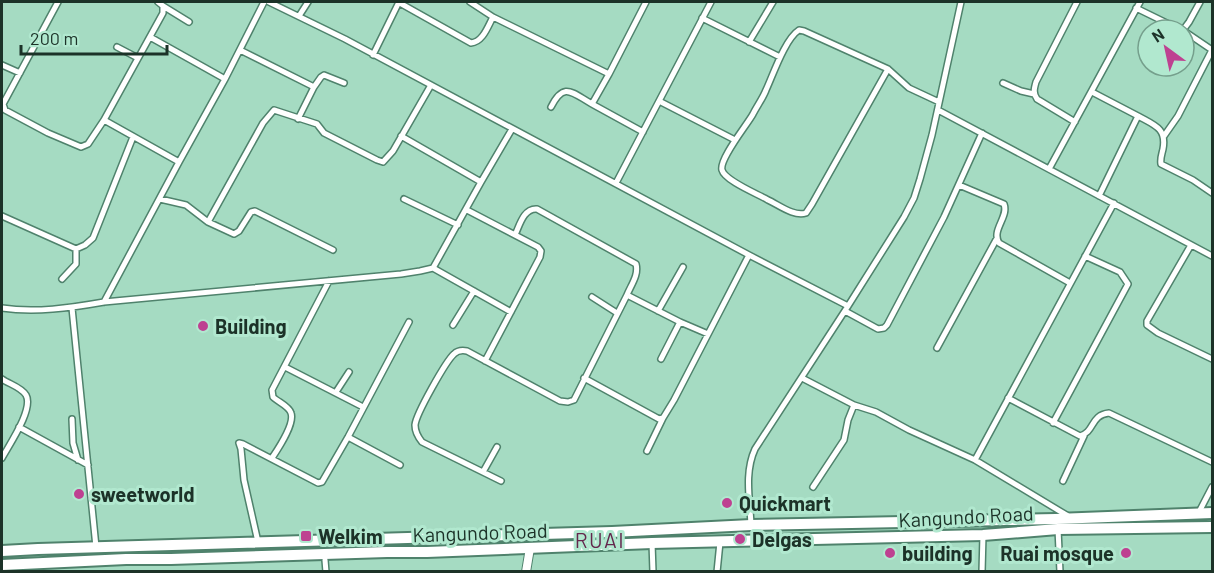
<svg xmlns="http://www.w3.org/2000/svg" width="1214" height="573" font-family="Barlow,sans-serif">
<rect width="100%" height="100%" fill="#a5dbc2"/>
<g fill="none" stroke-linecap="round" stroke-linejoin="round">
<defs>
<path id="street" d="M58 2 3 104 5 110 48 133 81 147 88 144 104 120 179 162 225 79 264 2
M269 2 345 39 749 255 848 306
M398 2 471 43C483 42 488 26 493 17
M470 2 493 17 609 74 646 2
M163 6 189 22
M1136 8 1181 30
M299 16 308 2
M702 18 780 57
M1183 30 1189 22 1200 2
M1184 31 1212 50
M150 37 225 79
M749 42 773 2
M117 47 138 58
M240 50 314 87 298 119
M373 55 399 2
M2 65 20 73
M888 69 812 204 806 213C794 217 779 205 768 200 758 194 725 181 722 170 719 159 747 125 753 114 757 106 763 98 766 90 773 75 785 39 799 30L804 31 888 69 909 88 939 102
M609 74 592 104 643 132
M1003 83 1021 91 1034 94
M314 87 321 77 324 75 344 83
M1092 92 1138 116
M659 101 735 140
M551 107C564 81 572 93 592 104
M938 110 1212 256
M104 120 163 13V6L158 2
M1075 122 1037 99C1033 93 1034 89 1036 82L1077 2
M401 136 481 182
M1164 136 1178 116 1212 50
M1049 169 1140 2
M616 183 711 2
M959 185 1004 204C1009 217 991 230 999 243L1070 283
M1099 196 1138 116C1154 125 1167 128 1163 149 1162 154 1160 158 1161 164L1193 180 1212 193
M160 199 186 205 208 222 234 234 239 231 251 212 255 211 333 250
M404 199 458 225
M467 210 538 247 541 251 540 257 485 361
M2 216 76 249
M208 222 263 123 274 110 317 124 324 133 377 160 383 162 393 151 431 85
M515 235C520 224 524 208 537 209L636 264C639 275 631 285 627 295
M1191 245 1147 321V325L1158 333 1212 359
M433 268 511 312
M62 279 76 264V249L85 245 93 238 133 137
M592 297 617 313
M104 302 179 162
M2 308C35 313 70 308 104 302L401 274 420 271 433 268 481 182 512 129
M72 308 96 547
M658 311 683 267
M845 311 878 329 884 328 887 325 944 217 982 133
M453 325 474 291
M937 348 996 240
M661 359 680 322
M285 367 363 407
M584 378 659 419 663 418 674 400 749 255
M802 378 854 405
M2 379C9 384 21 387 26 395 34 409 9 445 2 458
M336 392 349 372
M1008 398 1080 436C1095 432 1090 415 1109 413L1212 462
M72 419 73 443 78 460
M1053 423 1128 284 1120 272 1085 256
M19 427 88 465
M348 437 400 465
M647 451 663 418
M272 458C278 449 295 424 291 413 289 406 278 402 273 397L272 390 329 281
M975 460 1114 203
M483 472 497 447
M501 481 422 442C418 437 415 431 415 425 416 414 446 361 454 354 458 350 462 350 467 351L560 401 568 402 574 400 627 295 680 322 708 334
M1063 481 1084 436
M813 487 844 440 848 420 854 405 876 412 909 430 975 460 1068 516
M1199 512 1212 487
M751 525C750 500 744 473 755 449L848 306 904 217 914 198 920 179 932 135 961 2
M1058 529 1060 572
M258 542 244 480 241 449 239 443 243 444 318 483 322 482 348 437 409 322
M652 543 653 572
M325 560 326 572
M717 572 720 542
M982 572 983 535"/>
<path id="secondary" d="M526 572 530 548"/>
<path id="highway" d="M2 551 38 549 612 532 751 525 1056 519 1212 513
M2 565 126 559H171L387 552H427L652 543 983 535 1058 529 1212 527"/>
</defs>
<use href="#street" stroke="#4f826c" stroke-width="8"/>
<use href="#secondary" stroke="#4f826c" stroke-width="10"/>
<use href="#highway" stroke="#4f826c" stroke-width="14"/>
<use href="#street" stroke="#fff" stroke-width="5"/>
<use href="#secondary" stroke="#fff" stroke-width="8"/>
<use href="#highway" stroke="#fff" stroke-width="10"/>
</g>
<g fill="#be4191" stroke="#b1e8cf" stroke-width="2">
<circle cx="203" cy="326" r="6"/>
<circle cx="79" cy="494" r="6"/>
<circle cx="727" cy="503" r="6"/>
<rect x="300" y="530" width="12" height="12" rx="3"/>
<circle cx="740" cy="539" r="6"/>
<circle cx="890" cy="553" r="6"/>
<circle cx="1126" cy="553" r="6"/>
</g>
<g text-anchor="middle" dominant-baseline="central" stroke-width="6" stroke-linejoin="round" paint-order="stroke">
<g font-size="20" font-weight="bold" fill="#1c3228" stroke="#b1e8cf" text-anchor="start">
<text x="215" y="326">Building</text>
<text x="91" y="494">sweetworld</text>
<text x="739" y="503">Quickmart</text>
<text x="318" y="536">Welkim</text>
<text x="752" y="539">Delgas</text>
<text x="902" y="553">building</text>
<text x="1114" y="553" text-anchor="end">Ruai mosque</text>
</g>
<g font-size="20" fill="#1c3228" stroke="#b1e8cf">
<text transform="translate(966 516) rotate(-3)">Kangundo Road</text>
<text transform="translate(480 532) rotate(-2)">Kangundo Road</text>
</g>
<g font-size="21" letter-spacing="1.5" fill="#64274d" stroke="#b1e8cf">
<text x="600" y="539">RUAI</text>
</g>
</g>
<rect width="1214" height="573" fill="none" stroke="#1c3228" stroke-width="6"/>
<g transform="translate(1166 48) rotate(327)"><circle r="28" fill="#b1e8cf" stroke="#759f8c" stroke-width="1.5"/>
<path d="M0-4.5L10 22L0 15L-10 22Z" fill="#be4191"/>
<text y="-9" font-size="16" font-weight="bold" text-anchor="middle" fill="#1c3228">N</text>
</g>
<path d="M21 45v9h146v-9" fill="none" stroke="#1c3228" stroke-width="3"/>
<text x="30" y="45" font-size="18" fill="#1c3228" stroke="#b1e8cf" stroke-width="4.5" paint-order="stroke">200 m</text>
</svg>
